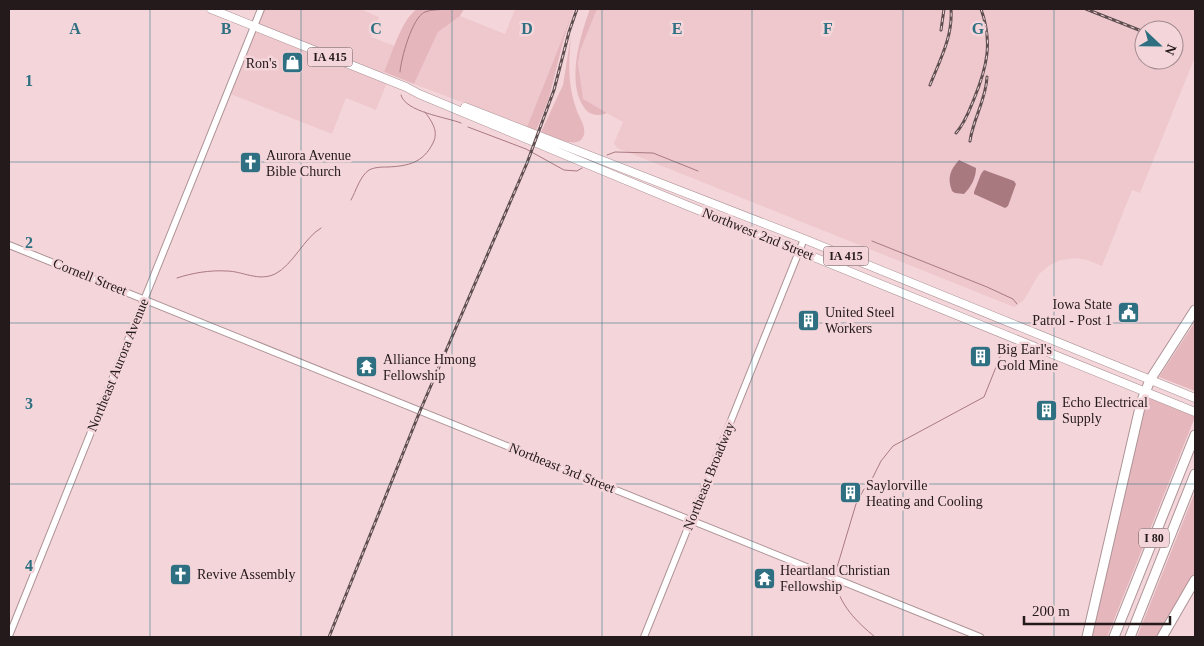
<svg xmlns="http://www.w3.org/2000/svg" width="1204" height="646" font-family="'Times New Roman',serif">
<rect width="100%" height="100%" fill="#f4d6da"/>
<path fill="#eec8cd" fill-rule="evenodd" d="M261 9H360L379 17 371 37 395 46 382 77 388 80 376 110 346 98 332 134 228 93Z
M515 9H574L527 127 414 84 438 32 460 16 505 34Z
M597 9H1195V57L1140 193 1132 190 1102 266 1087 260 1075 258 1061 260 1050 265 1039 274 1024 300 1014 307 617 148 614 143 623 122 583 100 577 71 580 51ZM1144 30H1174V60H1144Z"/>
<path fill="#e5b6bc" d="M417 9H464L460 16 438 32 414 84 384 72C392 54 401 20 417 9Z
M574 9 564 38 549 98 536 131 527 127Z
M590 9H597L580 51 578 64 583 99 607 113C601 116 591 116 586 110 565 85 580 36 590 9Z
M571 35C569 61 567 82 576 108 578 116 588 128 583 137 577 150 551 136 541 132L563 85Z
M1195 322V391L1159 377Z
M1149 398 1195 415V417L1107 637H1090L1146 401Z
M1195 492V575L1159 637H1137Z"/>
<path fill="#a97980" d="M959 160 976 168C976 178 971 187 964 194L955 193 952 191C947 178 950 170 959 160Z
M984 170 1014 181 1016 184 1008 206 1005 208 974 194V192L981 174Z"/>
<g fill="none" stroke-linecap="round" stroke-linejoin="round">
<path stroke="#a97980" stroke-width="1" d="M400 72C401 59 412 17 425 12 432 9 441 10 449 9
M401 95C405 112 446 117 461 123
M468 127 526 149 564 170 577 171 582 168
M607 155 615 152 653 153 698 171
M351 200C356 191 360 176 369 170 375 167 382 167 388 167 408 166 423 163 433 143 439 131 432 122 425 112
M872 241 987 287 1013 299 1017 304
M177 278C192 273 210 270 226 271 243 271 258 282 275 274 293 265 304 238 321 228
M835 574 856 504 864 489 869 485 881 461 893 446 984 397 1004 347
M835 580C839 605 857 622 875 637"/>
<defs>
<path id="secondary" d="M9 245 980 637
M9 636 261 9
M644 637 804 239"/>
<path id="primary" d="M211 9 406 87 419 94 676 201 1195 412
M465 107 804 239 1195 398"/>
<path id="highway" d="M1087 637 1141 403 1150 380 1195 310
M1114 637 1195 435
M1130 637 1195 474
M1162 637 1195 580"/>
</defs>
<use href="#secondary" stroke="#ae9396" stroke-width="8"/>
<use href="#primary" stroke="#ae9396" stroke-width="9"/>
<use href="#highway" stroke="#ae9396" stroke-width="11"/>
<use href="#secondary" stroke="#fff" stroke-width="6"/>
<use href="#primary" stroke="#fff" stroke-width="8"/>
<use href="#highway" stroke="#fff" stroke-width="9"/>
<defs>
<path id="rail" d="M1086 9 1144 32
M941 30 944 9
M930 85C940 60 953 36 951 9
M956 133C965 123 969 111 974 99 987 67 993 42 981 9
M970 141C973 119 986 100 987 77
M329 637 420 411 527 163 554 90 569 32 577 9"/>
</defs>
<use href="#rail" stroke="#5f4f51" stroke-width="3"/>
<use href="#rail" stroke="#f4d6da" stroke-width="1" stroke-dasharray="4" stroke-linecap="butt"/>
</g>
<path fill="none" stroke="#2e7082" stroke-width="1" stroke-opacity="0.55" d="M150 9V637M301 9V637M452 9V637M602 9V637M752 9V637M903 9V637M1054 9V637M9 162H1195M9 323H1195M9 484H1195"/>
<defs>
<symbol id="shop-square" viewBox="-11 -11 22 22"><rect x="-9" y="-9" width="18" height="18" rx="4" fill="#2e7082" stroke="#f4d6da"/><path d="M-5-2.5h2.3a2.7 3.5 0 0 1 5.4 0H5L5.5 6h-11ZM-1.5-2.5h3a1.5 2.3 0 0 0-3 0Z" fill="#fff"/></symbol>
<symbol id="church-square" viewBox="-11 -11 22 22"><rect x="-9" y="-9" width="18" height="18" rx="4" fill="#2e7082" stroke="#f4d6da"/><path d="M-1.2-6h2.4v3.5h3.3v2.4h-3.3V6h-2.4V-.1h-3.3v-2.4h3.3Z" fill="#fff"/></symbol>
<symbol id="civic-square" viewBox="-11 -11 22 22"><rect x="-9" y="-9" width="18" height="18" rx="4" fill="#2e7082" stroke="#f4d6da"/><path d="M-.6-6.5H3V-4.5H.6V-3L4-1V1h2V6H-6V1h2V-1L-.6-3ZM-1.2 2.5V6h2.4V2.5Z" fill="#fff"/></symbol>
<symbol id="building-square" viewBox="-11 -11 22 22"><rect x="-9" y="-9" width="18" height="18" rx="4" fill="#2e7082" stroke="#f4d6da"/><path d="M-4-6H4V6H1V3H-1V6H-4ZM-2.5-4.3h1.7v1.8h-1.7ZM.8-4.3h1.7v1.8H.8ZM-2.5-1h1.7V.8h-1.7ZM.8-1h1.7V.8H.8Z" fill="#fff"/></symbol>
<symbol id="temple-square" viewBox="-11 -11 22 22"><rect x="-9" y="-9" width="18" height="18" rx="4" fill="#2e7082" stroke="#f4d6da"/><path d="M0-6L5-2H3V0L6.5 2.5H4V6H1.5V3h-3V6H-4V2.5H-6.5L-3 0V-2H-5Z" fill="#fff"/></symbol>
</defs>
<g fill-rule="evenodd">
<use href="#shop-square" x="280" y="50" width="25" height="25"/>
<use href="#church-square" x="238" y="150" width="25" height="25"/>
<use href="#civic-square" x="1116" y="300" width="25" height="25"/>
<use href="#building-square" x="796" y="308" width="25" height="25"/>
<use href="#building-square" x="968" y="344" width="25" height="25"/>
<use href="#temple-square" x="354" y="354" width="25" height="25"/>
<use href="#building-square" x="1034" y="398" width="25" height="25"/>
<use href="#building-square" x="838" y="480" width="25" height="25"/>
<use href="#church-square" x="168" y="562" width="25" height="25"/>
<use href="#temple-square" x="752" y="566" width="25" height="25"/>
</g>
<g text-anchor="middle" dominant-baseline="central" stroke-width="5" stroke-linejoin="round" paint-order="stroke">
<g fill="#f4d6da" stroke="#625254" stroke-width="1">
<rect x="307.5" y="47.5" width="45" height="19" rx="4"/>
<rect x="823.5" y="246.5" width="45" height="19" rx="4"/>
<rect x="1139" y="528.5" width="30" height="19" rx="4"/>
</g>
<g font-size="12" font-weight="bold" fill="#24191b">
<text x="330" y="57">IA 415</text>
<text x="846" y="256">IA 415</text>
<text x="1154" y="538">I 80</text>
</g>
<g font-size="14" fill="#24191b" stroke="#f4d6da" text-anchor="start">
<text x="277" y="63" text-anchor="end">Ron's</text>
<text x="266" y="155">Aurora Avenue<tspan x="266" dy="16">Bible Church</tspan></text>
<text x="1112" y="304" text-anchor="end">Iowa State<tspan x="1112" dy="16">Patrol - Post 1</tspan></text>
<text x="825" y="312">United Steel<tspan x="825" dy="16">Workers</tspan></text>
<text x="997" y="349">Big Earl's<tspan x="997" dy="16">Gold Mine</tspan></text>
<text x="383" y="359">Alliance Hmong<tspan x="383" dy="16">Fellowship</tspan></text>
<text x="1062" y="402">Echo Electrical<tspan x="1062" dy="16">Supply</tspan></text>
<text x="866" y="485">Saylorville<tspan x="866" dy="16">Heating and Cooling</tspan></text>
<text x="780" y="570">Heartland Christian<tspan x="780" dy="16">Fellowship</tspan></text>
<text x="197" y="574">Revive Assembly</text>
</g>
<g font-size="14" fill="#24191b" stroke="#f4d6da">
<text transform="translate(758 234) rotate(22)">Northwest 2nd Street</text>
<text transform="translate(90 277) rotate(22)">Cornell Street</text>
<text transform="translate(118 365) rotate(-68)">Northeast Aurora Avenue</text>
<text transform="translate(562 468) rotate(22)">Northeast 3rd Street</text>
<text transform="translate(709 476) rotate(-68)">Northeast Broadway</text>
</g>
</g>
<g font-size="16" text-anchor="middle" font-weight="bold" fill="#2e7082" stroke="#f4d6da" stroke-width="5" stroke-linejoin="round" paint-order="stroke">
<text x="75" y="34">A</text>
<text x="226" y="34">B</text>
<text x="376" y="34">C</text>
<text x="527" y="34">D</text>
<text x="677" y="34">E</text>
<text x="828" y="34">F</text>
<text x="978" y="34">G</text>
<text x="29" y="86">1</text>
<text x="29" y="248">2</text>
<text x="29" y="409">3</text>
<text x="29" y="571">4</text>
</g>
<rect width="1204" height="646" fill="none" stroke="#24191b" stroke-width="20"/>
<g transform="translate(1159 45) rotate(112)"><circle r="24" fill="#f4d6da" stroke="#a18a8e"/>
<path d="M0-4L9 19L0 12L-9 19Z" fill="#2e7082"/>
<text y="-8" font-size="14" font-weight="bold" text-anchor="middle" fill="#24191b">N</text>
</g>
<path d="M1024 616v8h146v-8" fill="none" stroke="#24191b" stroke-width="2.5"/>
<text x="1032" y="616" font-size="15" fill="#24191b" stroke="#f4d6da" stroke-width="4" paint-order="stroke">200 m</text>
</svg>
